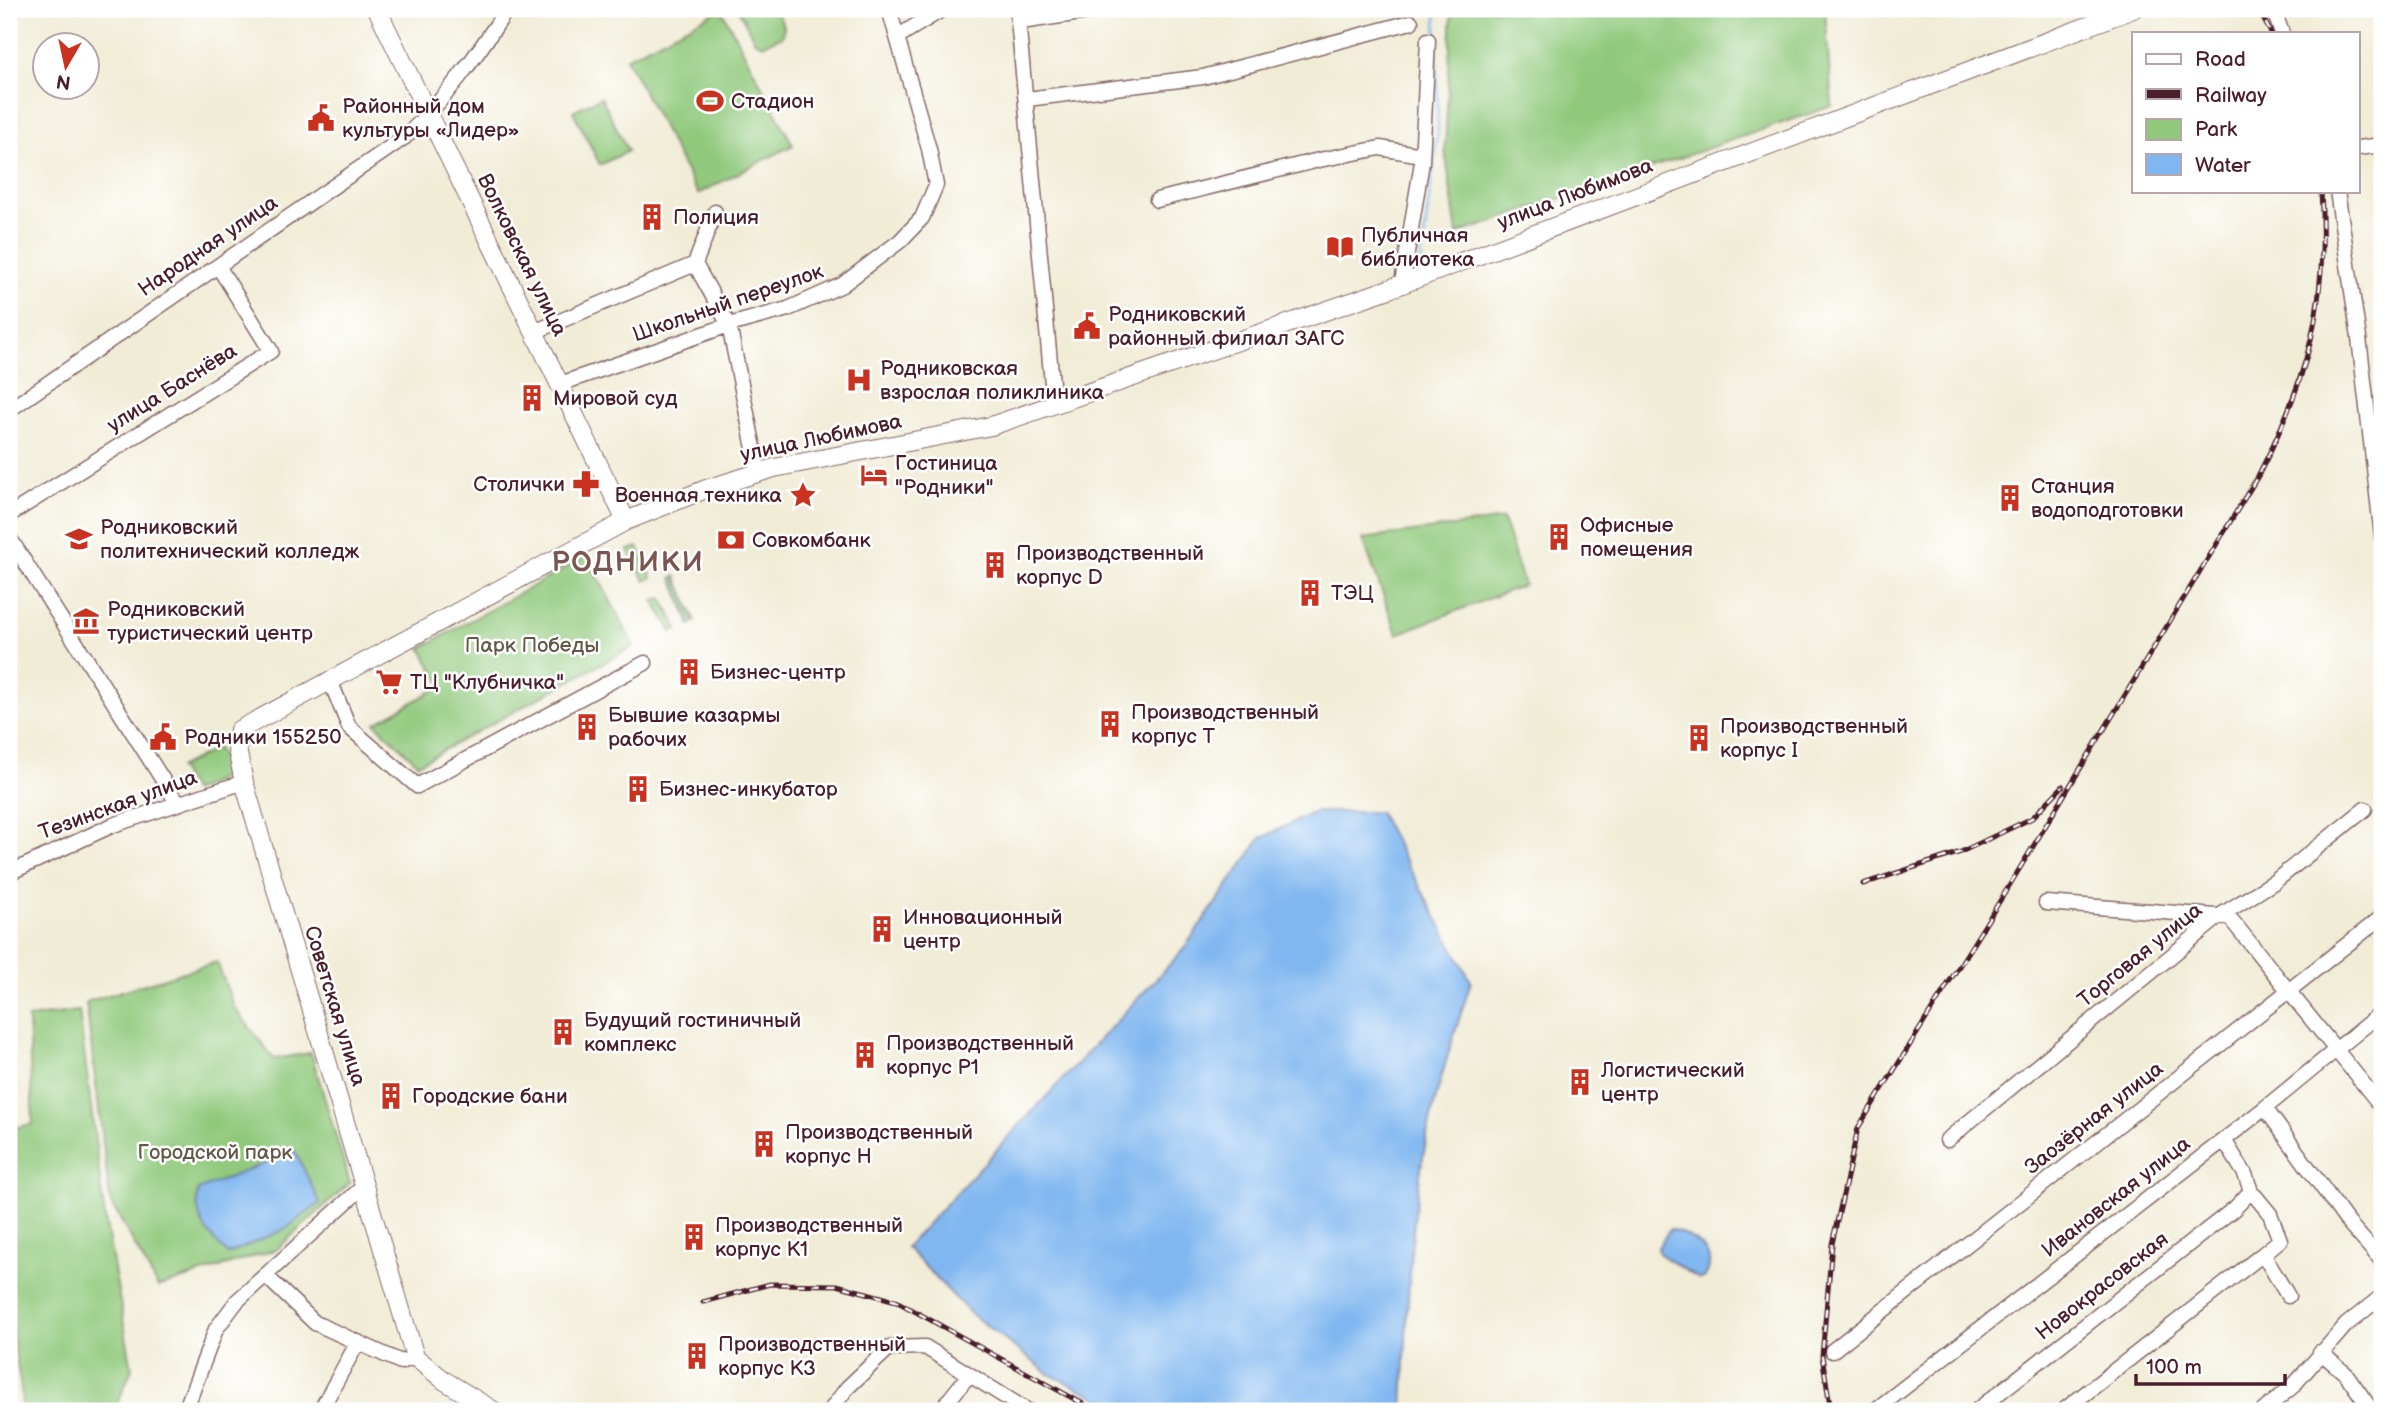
<svg xmlns="http://www.w3.org/2000/svg" width="2391" height="1420" font-family="'Balsamiq Sans',sans-serif">
<rect width="100%" height="100%" fill="#fff"/>
<filter id="ink" filterUnits="userSpaceOnUse"><feTurbulence type="fractalNoise" baseFrequency=".0143" numOctaves="2"/><feDisplacementMap in="SourceGraphic" scale="14" xChannelSelector="R" yChannelSelector="G"/><feConvolveMatrix kernelMatrix="1 2 1 2 8 2 1 2 1" color-interpolation-filters="sRGB"/></filter>
<filter id="wash" filterUnits="userSpaceOnUse"><feTurbulence type="fractalNoise" baseFrequency=".00686" numOctaves="4" result="noise"/><feDisplacementMap in="SourceGraphic" scale="28" xChannelSelector="R" yChannelSelector="G"/><feGaussianBlur stdDeviation="1.57" result="paint"/><feColorMatrix in="noise" values="0 0 0 0 0 0 0 0 0 0 0 0 0 0 0 0 0 1.4 0 .05"/><feComposite in="paint" operator="in"/></filter>
<g filter="url(#wash)">
<rect width="100%" height="100%" fill="#f1ecd6"/>
<path fill="#90c97c" stroke="#6d7454" stroke-width="2" d="M721 9 793 145 698 194 626 58Z
M738 9H775L784 26 783 36 762 45 755 41Z
M1452 9H1825L1832 106 1457 234 1445 150Z
M601 97 628 151 600 165 573 111Z
M1503 519 1524 585 1397 634 1363 539Z
M638 547 652 577 645 581 628 550Z
M587 556 634 646 418 764 375 723 442 686 421 648Z
M662 598 678 629 672 632 654 601Z
M217 748 231 774 193 792 179 768Z
M217 962 234 1007 274 1059 311 1053 350 1183 277 1249 158 1287 110 1201 86 1002Z
M79 1011 105 1219 132 1369 114 1411H21L22 1395 9 1314V1129L33 1124 28 1018Z"/>
<path fill="#74ad6c" stroke="#5f664c" stroke-width="2" d="M676 576 696 621 690 625 672 578Z"/>
<path fill="#80b7f0" stroke="#656b8e" stroke-width="2" d="M1315 812H1379L1471 981C1458 1024 1443 1066 1433 1109 1409 1207 1407 1312 1403 1411H1125L1049 1374 970 1313 906 1247 1183 950 1261 838Z
M295 1151 320 1203 287 1228 228 1254C207 1235 194 1218 198 1190Z
M1670 1229C1693 1236 1721 1253 1704 1278L1699 1279 1660 1254 1657 1249Z"/>
<g fill="none" stroke-linecap="round" stroke-linejoin="round">
<path stroke="#80b7f0" stroke-width="2.5" d="M1420 269 1438 132 1436 9"/>
</g>
</g>
<g filter="url(#ink)">
<g fill="none" stroke-linecap="round" stroke-linejoin="round">
<defs>
<path id="minor" d="M1017 9 1054 405
M2273 9 2282 33
M1021 22 1107 9
M897 37 943 9
M1027 99 1203 77 1411 22
M2358 148 2382 145
M2337 191 2359 338 2382 537
M1157 200 1319 160 1380 148 1422 155
M695 264 729 325 759 473
M1402 283 1422 162 1428 40
M534 332 695 264 715 212
M560 384 729 325 788 309 842 285 900 241 922 218 936 185 929 149 889 9
M9 410 405 137C445 100 477 55 507 9
M9 515 271 351 218 266
M9 537 178 804
M330 680 349 727 417 786 645 663
M9 873 113 825 244 782
M2046 903 2229 917 2382 1107
M2265 1108 2346 1220 2382 1261
M1947 1140 2221 915 2274 882 2365 809
M2224 1140 2245 1174 2251 1191 2270 1214 2280 1240 2263 1254 2288 1296
M266 1276 315 1323 401 1362 415 1357
M1832 1351 2382 917
M2320 1352 2346 1374 2372 1411
M185 1411 216 1329 237 1301 365 1185
M320 1411 358 1342
M830 1411 847 1388 889 1348 925 1347 1028 1411
M940 1411 969 1375
M1874 1411 2265 1108 2382 1012
M1976 1411 2235 1208 2251 1191
M2063 1411 2263 1254
M2263 1411 2293 1386 2346 1325 2382 1296"/>
<path id="major" d="M377 9 626 521
M494 1411 445 1381 415 1357 244 782 237 749 239 730 626 521 706 489 774 468 991 426 1389 289 2133 9"/>
</defs>
<use href="#minor" stroke="#846767" stroke-width="17"/>
<use href="#major" stroke="#846767" stroke-width="20"/>
<use href="#minor" stroke="#fff" stroke-width="14"/>
<use href="#major" stroke="#fff" stroke-width="18"/>
<defs>
<path id="rail" d="M2258 9 2271 33
M1863 884 1961 852 2032 818 2063 786
M703 1302 770 1284 837 1285 896 1301 1096 1411
M1831 1411 1822 1356 1832 1244 1858 1128 2006 891 2258 476C2309 377 2328 303 2321 191"/>
</defs>
<use href="#rail" stroke="#4a1f2b" stroke-width="5"/>
<use href="#rail" stroke="#fff" stroke-width="2.5" stroke-dasharray="8" stroke-linecap="butt"/>
</g>
</g>
<defs>
<symbol id="stadium-bare" viewBox="-9 -9 18 18"><path d="M0-5a6.5 5 0 1 0 0 10a6.5 5 0 1 0 0-10ZM-3.5-1.8h7v3.6h-7Z" fill="#c8321e" stroke="#fff" stroke-width="2.5" paint-order="stroke"/></symbol>
<symbol id="civic-bare" viewBox="-9 -9 18 18"><path d="M-.6-6.5H3V-4.5H.6V-3L4-1V1h2V6H-6V1h2V-1L-.6-3ZM-1.2 2.5V6h2.4V2.5Z" fill="#c8321e" stroke="#fff" stroke-width="2.5" paint-order="stroke"/></symbol>
<symbol id="building-bare" viewBox="-9 -9 18 18"><path d="M-4-6H4V6H1V3H-1V6H-4ZM-2.5-4.3h1.7v1.8h-1.7ZM.8-4.3h1.7v1.8H.8ZM-2.5-1h1.7V.8h-1.7ZM.8-1h1.7V.8H.8Z" fill="#c8321e" stroke="#fff" stroke-width="2.5" paint-order="stroke"/></symbol>
<symbol id="library-bare" viewBox="-9 -9 18 18"><path d="M-6-4Q-3-5.5-.7-3.5V5Q-3 3-6 4ZM6-4Q3-5.5 .7-3.5V5Q3 3 6 4Z" fill="#c8321e" stroke="#fff" stroke-width="2.5" paint-order="stroke"/></symbol>
<symbol id="hospital-bare" viewBox="-9 -9 18 18"><path d="M-5-5h3v3.5h4V-5h3V5h-3V1.5h-4V5h-3Z" fill="#c8321e" stroke="#fff" stroke-width="2.5" paint-order="stroke"/></symbol>
<symbol id="hotel-bare" viewBox="-9 -9 18 18"><path d="M-6-4.5h1.5V1H6V5H4.5V3h-9V5H-6ZM-4 0a1.8 1.8 0 1 1 3.6 0ZM.5 0V-2.5h3Q6-2.5 6 0Z" fill="#c8321e" stroke="#fff" stroke-width="2.5" paint-order="stroke"/></symbol>
<symbol id="pharmacy-bare" viewBox="-9 -9 18 18"><path d="M-2-6h4v4h4v4h-4v4h-4v-4h-4v-4h4Z" fill="#c8321e" stroke="#fff" stroke-width="2.5" paint-order="stroke"/></symbol>
<symbol id="sight-bare" viewBox="-9 -9 18 18"><path d="M0-6L1.8-2.2L6-1.7L2.9 1.2L3.7 5.4L0 3.3L-3.7 5.4L-2.9 1.2L-6-1.7L-1.8-2.2Z" fill="#c8321e" stroke="#fff" stroke-width="2.5" paint-order="stroke"/></symbol>
<symbol id="university-bare" viewBox="-9 -9 18 18"><path d="M0-5L7-2L0 1L-7-2ZM-4 1L0 2.5L4 1V4Q0 6-4 4Z" fill="#c8321e" stroke="#fff" stroke-width="2.5" paint-order="stroke"/></symbol>
<symbol id="bank-bare" viewBox="-9 -9 18 18"><path d="M-6-4H6V4H-6ZM0-2.3a2.3 2.3 0 1 0 0 4.6a2.3 2.3 0 1 0 0-4.6Z" fill="#c8321e" stroke="#fff" stroke-width="2.5" paint-order="stroke"/></symbol>
<symbol id="museum-bare" viewBox="-9 -9 18 18"><path d="M0-6L6-3V-2H-6V-3ZM-5-1h2V3h-2ZM-1-1h2V3h-2ZM3-1h2V3H3ZM-6 4H6V6H-6Z" fill="#c8321e" stroke="#fff" stroke-width="2.5" paint-order="stroke"/></symbol>
<symbol id="supermarket-bare" viewBox="-9 -9 18 18"><path d="M-6-5.5h2.5l.6 2H6L4.5 2H-2.5L-4.4-4H-6ZM-1.5 3.2a1.3 1.3 0 1 0 .1 0ZM3 3.2a1.3 1.3 0 1 0 .1 0Z" fill="#c8321e" stroke="#fff" stroke-width="2.5" paint-order="stroke"/></symbol>
</defs>
<g fill-rule="evenodd">
<use href="#stadium-bare" x="691" y="82" width="38" height="38"/>
<use href="#civic-bare" x="302" y="99" width="38" height="38"/>
<use href="#building-bare" x="633" y="198" width="38" height="38"/>
<use href="#library-bare" x="1321" y="228" width="38" height="38"/>
<use href="#civic-bare" x="1068" y="307" width="38" height="38"/>
<use href="#hospital-bare" x="840" y="361" width="38" height="38"/>
<use href="#building-bare" x="513" y="379" width="38" height="38"/>
<use href="#hotel-bare" x="855" y="456" width="38" height="38"/>
<use href="#pharmacy-bare" x="567" y="465" width="38" height="38"/>
<use href="#sight-bare" x="784" y="476" width="38" height="38"/>
<use href="#building-bare" x="1991" y="479" width="38" height="38"/>
<use href="#building-bare" x="1540" y="518" width="38" height="38"/>
<use href="#university-bare" x="60" y="520" width="38" height="38"/>
<use href="#bank-bare" x="712" y="521" width="38" height="38"/>
<use href="#building-bare" x="976" y="546" width="38" height="38"/>
<use href="#building-bare" x="1291" y="574" width="38" height="38"/>
<use href="#museum-bare" x="67" y="602" width="38" height="38"/>
<use href="#building-bare" x="670" y="653" width="38" height="38"/>
<use href="#supermarket-bare" x="370" y="663" width="38" height="38"/>
<use href="#building-bare" x="1091" y="705" width="38" height="38"/>
<use href="#building-bare" x="568" y="708" width="38" height="38"/>
<use href="#civic-bare" x="144" y="718" width="38" height="38"/>
<use href="#building-bare" x="1680" y="719" width="38" height="38"/>
<use href="#building-bare" x="619" y="770" width="38" height="38"/>
<use href="#building-bare" x="863" y="910" width="38" height="38"/>
<use href="#building-bare" x="544" y="1013" width="38" height="38"/>
<use href="#building-bare" x="846" y="1036" width="38" height="38"/>
<use href="#building-bare" x="1561" y="1063" width="38" height="38"/>
<use href="#building-bare" x="372" y="1077" width="38" height="38"/>
<use href="#building-bare" x="745" y="1125" width="38" height="38"/>
<use href="#building-bare" x="675" y="1218" width="38" height="38"/>
<use href="#building-bare" x="678" y="1337" width="38" height="38"/>
</g>
<g text-anchor="middle" dominant-baseline="central" stroke-width="5" stroke-linejoin="round" paint-order="stroke">
<g font-size="21" fill="#4a1f2b" stroke="#fff" text-anchor="start">
<text x="731" y="101">Стадион</text>
<text x="342" y="106">Районный дом<tspan x="342" dy="24">культуры «Лидер»</tspan></text>
<text x="673" y="217">Полиция</text>
<text x="1361" y="235">Публичная<tspan x="1361" dy="24">библиотека</tspan></text>
<text x="1108" y="314">Родниковский<tspan x="1108" dy="24">районный филиал ЗАГС</tspan></text>
<text x="880" y="368">Родниковская<tspan x="880" dy="24">взрослая поликлиника</tspan></text>
<text x="553" y="398">Мировой суд</text>
<text x="895" y="463">Гостиница<tspan x="895" dy="24">"Родники"</tspan></text>
<text x="565" y="484" text-anchor="end">Столички</text>
<text x="2031" y="486">Станция<tspan x="2031" dy="24">водоподготовки</tspan></text>
<text x="782" y="495" text-anchor="end">Военная техника</text>
<text x="1580" y="525">Офисные<tspan x="1580" dy="24">помещения</tspan></text>
<text x="100" y="527">Родниковский<tspan x="100" dy="24">политехнический колледж</tspan></text>
<text x="752" y="540">Совкомбанк</text>
<text x="1016" y="553">Производственный<tspan x="1016" dy="24">корпус D</tspan></text>
<text x="1331" y="593">ТЭЦ</text>
<text x="107" y="609">Родниковский<tspan x="107" dy="24">туристический центр</tspan></text>
<text x="710" y="672">Бизнес-центр</text>
<text x="410" y="682">ТЦ "Клубничка"</text>
<text x="1131" y="712">Производственный<tspan x="1131" dy="24">корпус T</tspan></text>
<text x="608" y="715">Бывшие казармы<tspan x="608" dy="24">рабочих</tspan></text>
<text x="1720" y="726">Производственный<tspan x="1720" dy="24">корпус I</tspan></text>
<text x="184" y="737">Родники 155250</text>
<text x="659" y="789">Бизнес-инкубатор</text>
<text x="903" y="917">Инновационный<tspan x="903" dy="24">центр</tspan></text>
<text x="584" y="1020">Будущий гостиничный<tspan x="584" dy="24">комплекс</tspan></text>
<text x="886" y="1043">Производственный<tspan x="886" dy="24">корпус P1</tspan></text>
<text x="1601" y="1070">Логистический<tspan x="1601" dy="24">центр</tspan></text>
<text x="412" y="1096">Городские бани</text>
<text x="785" y="1132">Производственный<tspan x="785" dy="24">корпус H</tspan></text>
<text x="715" y="1225">Производственный<tspan x="715" dy="24">корпус K1</tspan></text>
<text x="718" y="1344">Производственный<tspan x="718" dy="24">корпус K3</tspan></text>
</g>
<g font-size="21" fill="#4a1f2b" stroke="#fff">
<text transform="translate(1575 194) rotate(-21)">улица Любимова</text>
<text transform="translate(208 246) rotate(-34)">Народная улица</text>
<text transform="translate(522 255) rotate(64)">Волковская улица</text>
<text transform="translate(728 303) rotate(-19)">Школьный переулок</text>
<text transform="translate(172 388) rotate(-32)">улица Баснёва</text>
<text transform="translate(821 438) rotate(-12)">улица Любимова</text>
<text transform="translate(118 805) rotate(-20)">Тезинская улица</text>
<text transform="translate(2140 955) rotate(-39)">Торговая улица</text>
<text transform="translate(335 1006) rotate(73)">Советская улица</text>
<text transform="translate(2094 1118) rotate(-38)">Заозёрная улица</text>
<text transform="translate(2116 1197) rotate(-38)">Ивановская улица</text>
<text transform="translate(2102 1286) rotate(-38)">Новокрасовская</text>
</g>
<g font-size="21" fill="#625a47" stroke="#fff">
<text x="532" y="645">Парк Победы</text>
<text x="215" y="1152">Городской парк</text>
</g>
<g font-size="28" font-weight="bold" letter-spacing="2" fill="#7b554f" stroke="#fff">
<text x="628" y="562">РОДНИКИ</text>
</g>
</g>
<rect width="2391" height="1420" fill="none" stroke="#fff" stroke-width="35"/>
<rect x="2132" y="32" width="228" height="161" fill="#ffffff" stroke="#b7a5aa" stroke-width="2"/>
<rect x="2146" y="54" width="35" height="10" fill="#ffffff" stroke="#b7a5aa" stroke-width="2"/>
<text x="2195" y="66" font-size="21" fill="#4a1f2b">Road</text>
<rect x="2146" y="89" width="35" height="10" fill="#4a1f2b" stroke="#b7a5aa" stroke-width="2"/>
<text x="2195" y="102" font-size="21" fill="#4a1f2b">Railway</text>
<rect x="2146" y="119" width="35" height="21" fill="#90c97c" stroke="#b7a5aa" stroke-width="2"/>
<text x="2195" y="136" font-size="21" fill="#4a1f2b">Park</text>
<rect x="2146" y="154" width="35" height="21" fill="#80b7f0" stroke="#b7a5aa" stroke-width="2"/>
<text x="2195" y="172" font-size="21" fill="#4a1f2b">Water</text>
<g transform="translate(66 66) rotate(189)"><circle r="33" fill="#ffffff" stroke="#b7a5aa" stroke-width="2"/>
<path d="M0-5L12 26L0 18L-12 26Z" fill="#c8321e"/>
<text y="-10" font-size="19" font-weight="bold" text-anchor="middle" fill="#4a1f2b">N</text>
</g>
<path d="M2136 1374v10h149v-10" fill="none" stroke="#4a1f2b" stroke-width="3.5"/>
<text x="2146" y="1374" font-size="21" fill="#4a1f2b" stroke="#ffffff" stroke-width="5" paint-order="stroke">100 m</text>
</svg>
